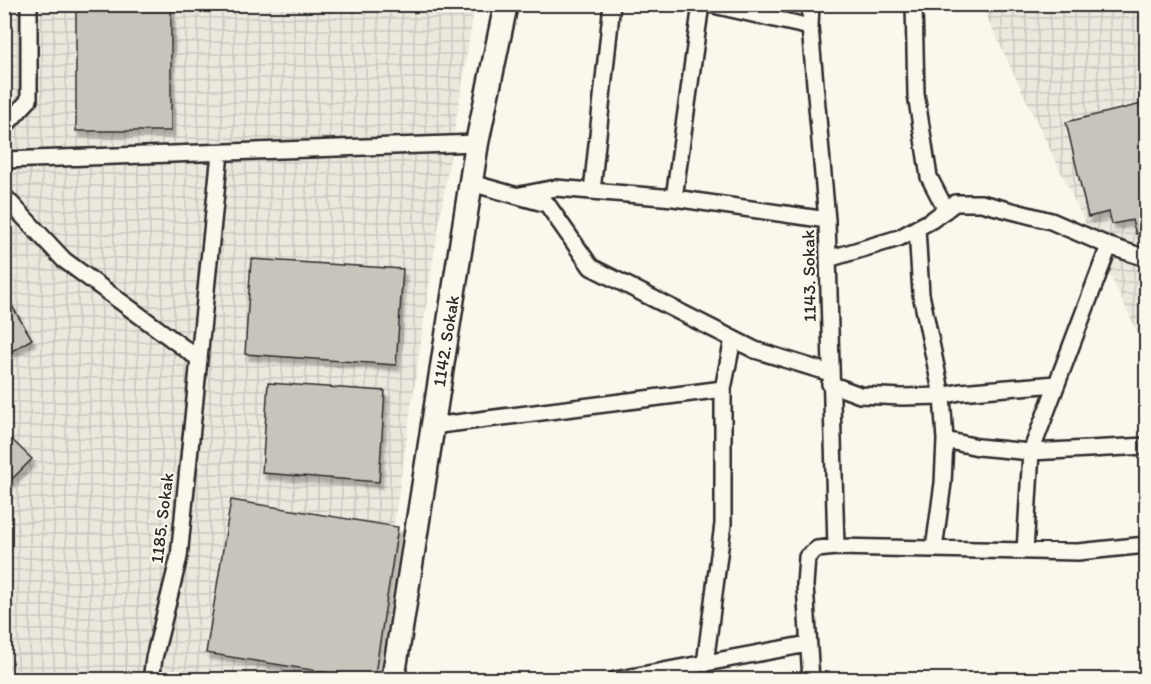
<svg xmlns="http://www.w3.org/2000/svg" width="1151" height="684" font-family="Itim,sans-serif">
<defs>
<pattern id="industrial-grid" width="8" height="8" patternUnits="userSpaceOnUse" patternTransform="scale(1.5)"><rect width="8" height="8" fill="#ebe8de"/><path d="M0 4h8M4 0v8" fill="none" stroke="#cac7bf"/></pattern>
<filter id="shadow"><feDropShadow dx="3.5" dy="6" stdDeviation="1.5" flood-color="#0004"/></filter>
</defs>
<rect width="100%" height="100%" fill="#fbf7ec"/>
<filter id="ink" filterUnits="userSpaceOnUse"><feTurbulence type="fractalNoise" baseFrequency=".0167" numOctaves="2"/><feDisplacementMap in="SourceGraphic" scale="12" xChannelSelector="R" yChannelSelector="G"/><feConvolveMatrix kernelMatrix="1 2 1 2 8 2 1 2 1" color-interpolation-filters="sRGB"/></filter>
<g filter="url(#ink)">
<path fill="url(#industrial-grid)" d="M4 5H475L432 267 371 679H5Z
M981 5H1146V350Z"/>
<path fill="#c7c4bc" stroke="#2b2b2b" stroke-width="1.5" filter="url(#shadow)" d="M76 4H171V131H76Z
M1146 103V232L1136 234 1132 220 1112 224 1109 212 1088 217 1066 122Z
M251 259 403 269 396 365 245 354Z
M4 293 32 339 4 356Z
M1143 340H1146V381H1142Z
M268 383 385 391 379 482 262 473Z
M4 432 32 459 4 487Z
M231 500 398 527 374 680 206 653Z"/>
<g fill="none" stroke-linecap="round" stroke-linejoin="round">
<defs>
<path id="street" d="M709 4 810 27
M811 4 810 27 827 220 836 547
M914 4 916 94 929 177 946 210
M4 127 29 100V4
M4 160 477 143
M471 183 547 204 591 267 755 350 830 373
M592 191 612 4
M520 195 556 188 674 198 827 220
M4 196 64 260 199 359 179 557 154 658 151 680
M674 198 701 4
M917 228 921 294 942 396 945 440 943 483 934 549
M828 259 899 238 932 220 955 203H981L1051 221 1109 246 1146 258
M199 359 220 153
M830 384 860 395 902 397 942 396 960 392 1056 384
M432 426 723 389 733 339
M945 440 978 447 1031 452 1146 446
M1025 551 1031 452 1109 246
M705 664 723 524V389
M615 680 808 644
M811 680 805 585 807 557 817 549 836 547 1078 552 1146 545"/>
<path id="secondary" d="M393 680 477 143 506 4"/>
</defs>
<use href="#street" stroke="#2b2b2b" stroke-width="20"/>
<use href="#secondary" stroke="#2b2b2b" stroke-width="27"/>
<use href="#street" stroke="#fbf7ec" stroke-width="15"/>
<use href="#secondary" stroke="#fbf7ec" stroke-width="22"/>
</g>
</g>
<g text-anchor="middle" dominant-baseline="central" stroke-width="4.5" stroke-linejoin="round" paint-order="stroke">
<g font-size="18" fill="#2b2b2b" stroke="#fbf7ec">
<text transform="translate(809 276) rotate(-91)">1143. Sokak</text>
<text transform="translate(446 341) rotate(-81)">1142. Sokak</text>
<text transform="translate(162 518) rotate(-83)">1185. Sokak</text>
</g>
</g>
<rect width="1151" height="684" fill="none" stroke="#fbf7ec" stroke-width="24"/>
<rect x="12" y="12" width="1127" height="660" fill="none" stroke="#2b2b2b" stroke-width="2" filter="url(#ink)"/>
</svg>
